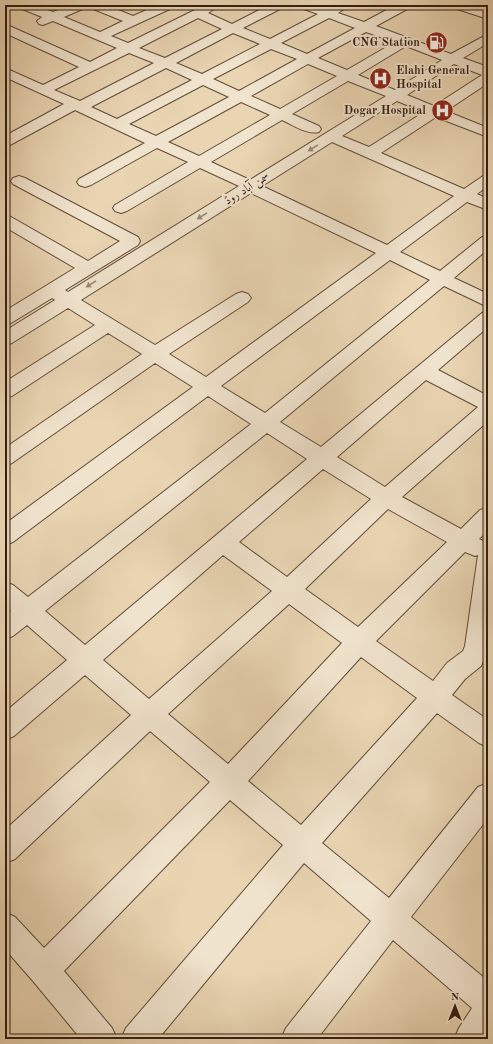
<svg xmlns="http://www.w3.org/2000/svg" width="493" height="1044" font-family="'Old Standard TT',Amiri,serif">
<rect width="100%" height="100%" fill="#ead5b3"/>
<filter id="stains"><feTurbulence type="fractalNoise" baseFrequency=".005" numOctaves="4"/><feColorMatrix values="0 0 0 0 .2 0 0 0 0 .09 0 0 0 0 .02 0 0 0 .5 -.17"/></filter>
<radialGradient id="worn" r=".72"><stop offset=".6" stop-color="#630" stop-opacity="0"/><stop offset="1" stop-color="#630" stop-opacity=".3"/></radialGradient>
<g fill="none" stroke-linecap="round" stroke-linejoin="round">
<defs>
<path id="minor" d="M18 5H35L53 12 70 5H87L85 8 64 17 100 32 123 21 91 8 89 5H106L133 16 158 5H174L172 8 111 36 128 43 205 5H216L217 7 208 13 232 24 269 5H284L282 8 243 28 270 39 318 14 301 8 299 5H316L327 9 335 5H350L338 13 364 22 396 5H411L409 8 376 26 451 54 488 34V43L463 58 488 67V83L446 111 488 128V137L436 117 381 153 464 189 483 176 488 174V186L477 194 488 199V210L467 202 400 252 440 271 482 237 488 236V249L454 278 488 294V307L444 286 280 422 321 447 482 313 488 311V327L438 370 488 396V421L402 497 461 529 480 510 488 508V530L479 539 483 541 486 547 485 549 488 548V649L481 666 465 679 452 695 488 720V747L479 743 437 713 322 843 389 898 478 787 488 783V818L411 917 488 981V1039H454L459 1028 472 1008 393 940 317 1039H281L286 1028 371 921 304 863 158 1039H121L126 1028 283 845 230 800 64 971 112 1028 117 1039H81L33 981 5 949V912L15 917 44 948 210 782 150 731 15 859 5 863V830L131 715 85 675 14 736 5 740V712L67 660 27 625 13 636 5 639V615L11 611 5 606V582L13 585 28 597 251 424 208 396 13 542 5 545V524L193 387 155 363 12 463 5 466V448L142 354 108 333 12 396 5 398V382L95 325 68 308 12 343 5 345V331L55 300 52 298 11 323 5 325V311L75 268 5 227V215L11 217 88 261 120 241 13 184 11 181 13 178 19 176 25 178 138 237 140 241 138 245 65 290 68 292 239 186 200 168 127 211 121 213 115 211 113 208 115 205 188 162 157 148 91 185 85 187 79 185 77 182 79 179 145 143 75 110 10 145 5 146V136L64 104 5 77V68L43 85 79 67 5 33V24L90 62 117 48 53 21 43 25 39 24 37 21 42 17 20 8ZM198 18 222 29 165 58 139 48ZM329 18 355 28 307 54 281 43ZM366 32 395 42 347 70 318 58ZM233 33 260 44 202 74 176 63ZM406 46 442 60 395 90 358 75ZM271 49 297 59 239 91 213 79ZM129 53 154 63 80 101 54 90ZM308 64 337 76 280 109 251 96ZM454 64 482 75 434 106 407 95ZM166 68 192 80 117 119 91 107ZM348 81 386 96 250 180 211 162 282 120C293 125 307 135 319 132L321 129 319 126 292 114ZM203 85 229 97 156 136 129 124ZM397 101 424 112 369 147 342 136ZM241 102 270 115 199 156 168 142ZM332 142 454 196 387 245 262 186ZM251 193 376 253 206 377 169 354 248 302 251 298 248 294 242 292 236 294 155 345 81 300ZM390 260 430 280 265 413 221 386ZM426 380 478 407 385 487 337 457ZM267 433 307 459 85 645 45 611ZM323 469 371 499 287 577 239 542ZM388 509 447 542 358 627 305 589ZM465 552 475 556 478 555 465 646 463 651 447 663 433 681 376 641ZM223 555 272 591 149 699 103 660ZM289 604 342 643 228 764 168 714ZM361 657 417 698 301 825 248 781Z
M452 5H470L488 11V19L454 8Z"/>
</defs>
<use href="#minor" stroke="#5f4c3a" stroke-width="2"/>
<use href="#minor" fill="#f1e4ce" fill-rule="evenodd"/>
</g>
<defs><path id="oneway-solid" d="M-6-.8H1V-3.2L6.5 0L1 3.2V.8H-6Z"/></defs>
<g fill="#9b8b79">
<use href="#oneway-solid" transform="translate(313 148) rotate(148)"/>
<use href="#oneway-solid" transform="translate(202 216) rotate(148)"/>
<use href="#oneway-solid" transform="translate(91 284) rotate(148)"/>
</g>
<defs>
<symbol id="fuel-disc" viewBox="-11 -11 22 22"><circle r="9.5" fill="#8f2418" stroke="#f1e4ce"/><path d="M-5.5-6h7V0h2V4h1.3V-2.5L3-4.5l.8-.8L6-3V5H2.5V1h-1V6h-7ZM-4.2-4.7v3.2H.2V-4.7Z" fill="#fff"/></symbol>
<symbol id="hospital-disc" viewBox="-11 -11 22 22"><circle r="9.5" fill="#8f2418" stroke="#f1e4ce"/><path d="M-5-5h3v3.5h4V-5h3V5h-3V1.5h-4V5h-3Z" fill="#fff"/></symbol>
</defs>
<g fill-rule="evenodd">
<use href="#fuel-disc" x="424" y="30" width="25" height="25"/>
<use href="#hospital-disc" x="368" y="66" width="25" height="25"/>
<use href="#hospital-disc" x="430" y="98" width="25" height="25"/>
</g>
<g text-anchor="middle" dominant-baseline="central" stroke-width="4" stroke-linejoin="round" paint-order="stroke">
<g font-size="12" font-weight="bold" fill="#311e12" stroke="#f1e4ce" text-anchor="end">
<text x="420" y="43">CNG Station</text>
<text x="396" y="71" text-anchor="start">Elahi General<tspan x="396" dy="14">Hospital</tspan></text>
<text x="426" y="111">Dogar Hospital</text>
</g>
<g font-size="12" fill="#311e12" stroke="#f1e4ce">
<text transform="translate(247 189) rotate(-32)">سمن آباد روڈ</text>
</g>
</g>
<rect width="493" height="1044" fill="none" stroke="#ead5b3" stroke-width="20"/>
<rect x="6" y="6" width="481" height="1032" fill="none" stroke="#311e12" stroke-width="2"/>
<rect x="10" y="10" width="473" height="1024" fill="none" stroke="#311e12"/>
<g transform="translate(455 1006)" stroke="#f1e4ce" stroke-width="3" paint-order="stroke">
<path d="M0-3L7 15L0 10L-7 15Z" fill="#311e12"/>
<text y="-6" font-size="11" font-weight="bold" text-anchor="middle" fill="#311e12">N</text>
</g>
<rect width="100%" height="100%" filter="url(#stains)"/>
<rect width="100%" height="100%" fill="url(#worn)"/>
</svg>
